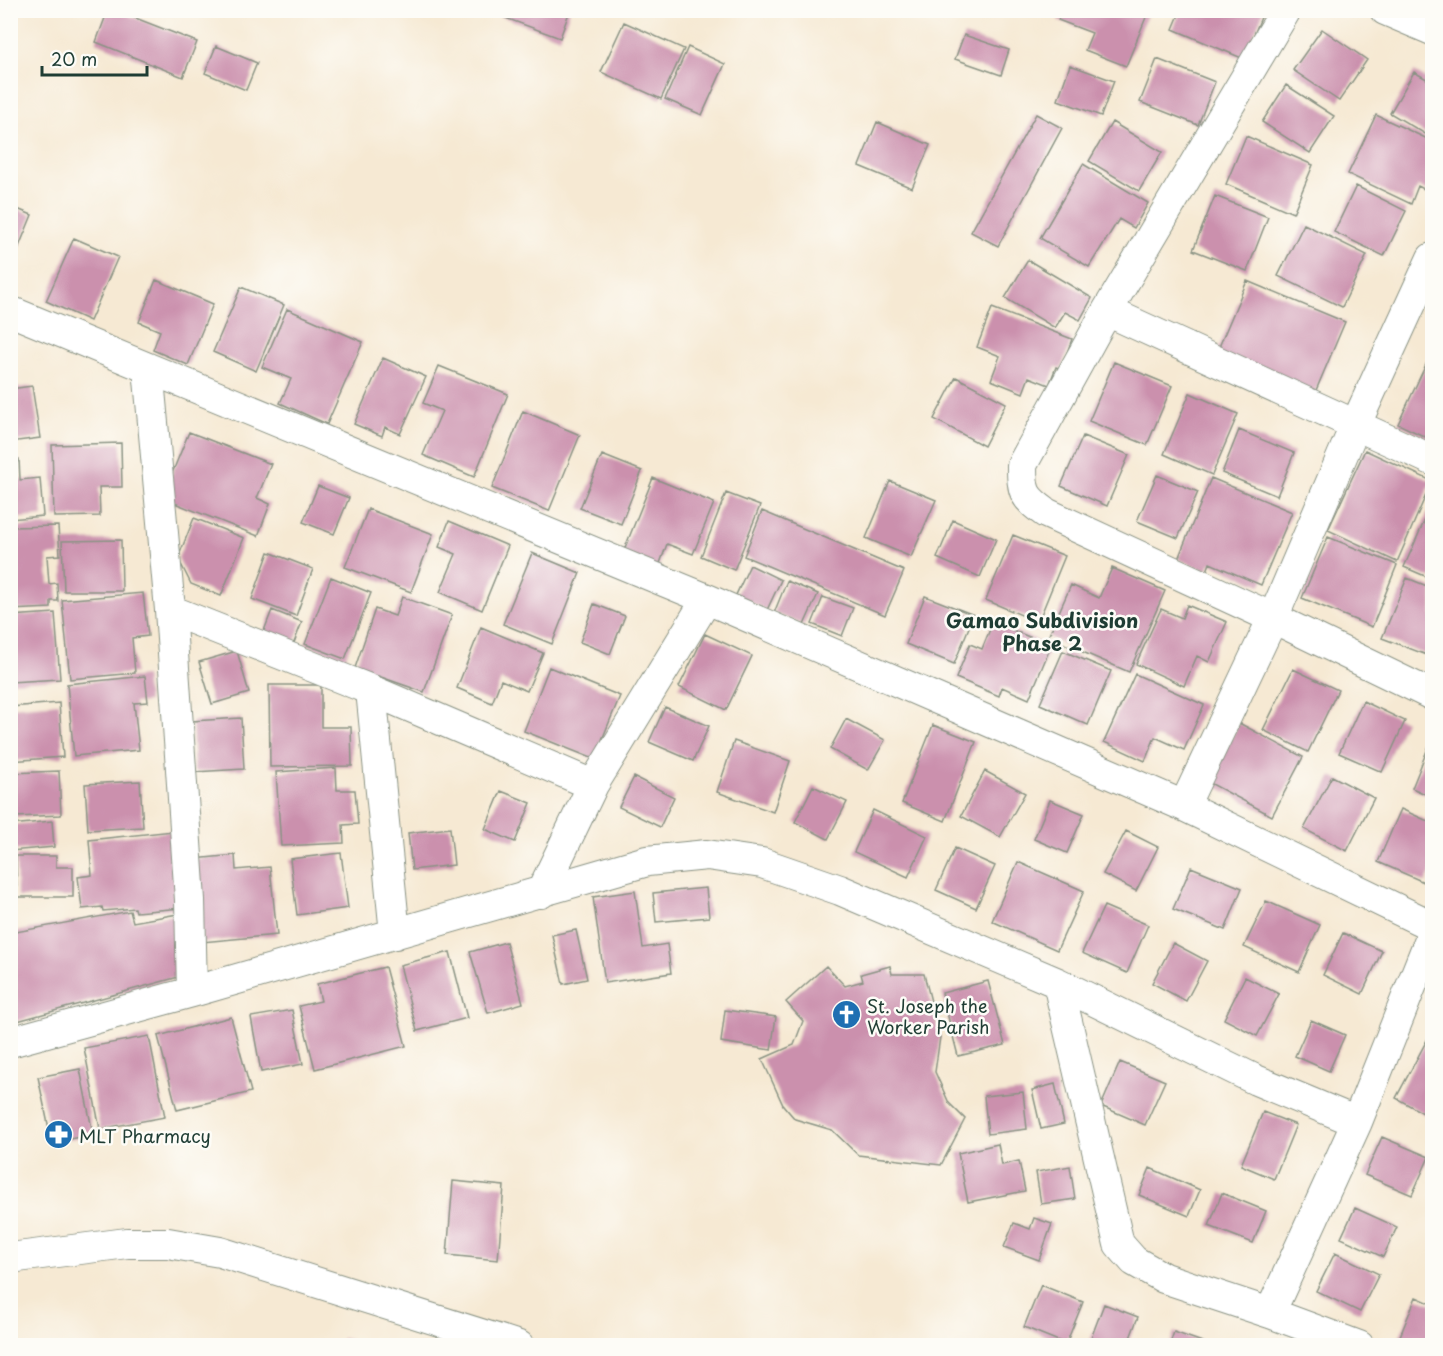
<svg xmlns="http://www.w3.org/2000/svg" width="1443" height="1356" font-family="'Playpen Sans',sans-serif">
<rect width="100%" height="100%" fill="#fdfcf7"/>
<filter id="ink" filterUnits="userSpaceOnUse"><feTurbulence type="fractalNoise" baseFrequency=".0167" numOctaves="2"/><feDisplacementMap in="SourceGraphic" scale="12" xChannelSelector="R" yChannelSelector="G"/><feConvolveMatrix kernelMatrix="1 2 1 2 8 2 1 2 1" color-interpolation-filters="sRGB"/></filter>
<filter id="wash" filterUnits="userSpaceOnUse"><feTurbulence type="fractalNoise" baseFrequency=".008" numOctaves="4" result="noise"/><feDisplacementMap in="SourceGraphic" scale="24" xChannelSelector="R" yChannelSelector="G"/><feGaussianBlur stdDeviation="1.35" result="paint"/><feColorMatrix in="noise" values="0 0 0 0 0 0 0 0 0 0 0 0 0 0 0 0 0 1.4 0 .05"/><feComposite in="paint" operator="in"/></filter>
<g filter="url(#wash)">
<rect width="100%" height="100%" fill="#f6e9d3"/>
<g id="blocks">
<path fill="#cb90ad" d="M108 10H115L197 42 183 77 96 42Z
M484 10H570L560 38Z
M1062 10H1136L1147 15 1126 66 1085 50 1092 33 1058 20Z
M1181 10H1264L1244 59 1173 29Z
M624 22 684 49 661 99 601 72Z
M1322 29 1367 60 1339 101 1293 70Z
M964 35 1009 50 1001 75 955 59Z
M216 46 257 63 246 90 205 73Z
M688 47 725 64 702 115 665 99Z
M1157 59 1215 82 1198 125 1140 102Z
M1070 65 1114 81 1101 116 1058 100Z
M1414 72 1432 82V138L1390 113Z
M1286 85 1334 116 1310 153 1262 122Z
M1036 114 1062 128 998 246 971 232Z
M1376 115 1432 141V193L1418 186 1411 204 1348 174Z
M877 122 930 145 912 188 859 166Z
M1112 122 1162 152 1139 191 1089 161Z
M1246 136 1313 165 1293 213 1226 184Z
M1083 164 1148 203 1134 228 1119 219 1089 267 1040 238Z
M1356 186 1406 211 1384 256 1334 232Z
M1215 196 1268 217 1247 271 1193 250Z
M10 206 32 215 11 266H10Z
M1304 224 1367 255 1342 307 1278 276Z
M74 238 118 257 90 321 46 301Z
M1028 260 1092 298 1080 320 1065 312 1055 328 1005 298Z
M156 280 213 304 188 365 153 350 160 331 139 322Z
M1247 281 1345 322 1314 395 1216 354Z
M241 287 284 305 256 371 213 352Z
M992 308 1072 339 1061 369 1056 367 1049 385 1029 377 1023 393 991 380 1000 356 977 347Z
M287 309 363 342 327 424 280 403 291 379 262 367Z
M383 358 426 377 400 434 385 427 382 436 354 424Z
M1429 358 1432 360V440L1398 424Z
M1114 362 1172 386 1147 445 1089 421Z
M439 366 508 394 474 477 423 455 442 411 423 403Z
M956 377 1006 403 984 446 934 419Z
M32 386 40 438 10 442V389Z
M1190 393 1238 414 1212 475 1164 454Z
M523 411 580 435 549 511 492 488Z
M1239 430 1294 453 1277 496 1222 473Z
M189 432 271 464 257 498 270 504 258 536 162 498Z
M1083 436 1129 455 1107 506 1061 486Z
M121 443 122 487H99L100 516 54 517 52 445Z
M1365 450 1432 481 1397 562 1328 530Z
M602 455 642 471 621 524 580 508Z
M10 459H19L20 480 40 478 43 516 10 519Z
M1157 475 1198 492 1178 538 1137 521Z
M653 478 714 503 693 554 667 544 658 569 622 555Z
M1211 478 1292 512 1261 585 1210 563 1207 571 1178 559Z
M890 481 936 500 911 557 866 538Z
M318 486 349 498 334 534 303 522Z
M726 493 760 506 734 570 701 556Z
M1431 506H1432V579L1404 567Z
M368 509 433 534 411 592 345 567Z
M762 511 904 571 885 615 744 556Z
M194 518 244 538 221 596 191 584 178 558Z
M953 520 996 539 980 577 937 558Z
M449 521 508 546 482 610 440 592 456 554 439 547Z
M58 526 60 555 47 556 49 584 57 583 58 601H51V608L10 610V527Z
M1013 535 1065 556 1038 622 986 600Z
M1328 537 1397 565 1372 627 1302 598Z
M121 540 122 591H64L62 541Z
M269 552 313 569 296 616 252 599Z
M532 553 580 573 552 644 503 624Z
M750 565 781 580 767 610 736 595Z
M1112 568 1165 591 1129 672 1048 637 1071 585 1099 598Z
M331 577 371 593 345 659 305 644Z
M1407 578 1432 588V657L1382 638Z
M787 581 818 594 804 625 774 613Z
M143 593 148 636 132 638 135 673 70 679 62 600Z
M925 596 974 615 954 664 906 644Z
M402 597 452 615 424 692 355 668 375 609 395 616Z
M823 597 853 608 842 636 812 624Z
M594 604 625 616 610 654 580 642Z
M1187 605 1227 622 1209 662 1197 656 1184 686 1136 664 1161 609 1182 618Z
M272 610 302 622 292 648 262 636Z
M55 613 60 679 10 682V616Z
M993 622 1051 646 1029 699 1002 687 999 696 956 678 970 644 982 649Z
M481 627 543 653 527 691 501 680 492 703 457 688Z
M705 634 752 656 726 710 679 687Z
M237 651 249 693 212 704 199 662Z
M1063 651 1111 671 1088 725 1040 704Z
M549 667 620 696 594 759 524 731Z
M1293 669 1338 690 1308 752 1263 730Z
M1135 674 1204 705 1184 750 1155 737 1145 761 1104 742Z
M145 676 148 702 134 703 139 750 74 756 67 684Z
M269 685H321V727H351L352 766 270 767Z
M1363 701 1405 721 1382 772 1339 753Z
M59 703 63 757 10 761V707Z
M665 707 709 726 693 761 649 742Z
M241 718 244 769 194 772 192 721Z
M846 719 885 740 868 770 830 749Z
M1239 723 1303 757 1272 816 1208 782Z
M933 725 976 742 945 821 902 803Z
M1432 738V797L1412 788Z
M734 741 790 761 773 812 717 792Z
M336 768 337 790H355L358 824 343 825 344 843 281 846 276 772Z
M59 771 61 815 15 817 12 773Z
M985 771 1025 793 1000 837 961 816Z
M1332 776 1374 798 1347 851 1304 829Z
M634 777 674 797 660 827 619 807Z
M140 781 143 827 88 830 85 784Z
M813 786 847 802 828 839 795 822Z
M501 791 531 803 515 842 485 829Z
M1050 800 1084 814 1067 853 1034 839Z
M1401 809 1432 823V868L1426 883 1378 862Z
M873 810 927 836 908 877 854 852Z
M52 821 54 847 10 851V825Z
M450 828 454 865 412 870 408 833Z
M173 831 182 908 136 912 135 908 103 911 102 907 82 909 78 877 92 875 89 840Z
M1126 831 1158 847 1136 891 1103 874Z
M955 848 995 866 976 908 936 890Z
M341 853 348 908 297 915 290 859Z
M235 855 236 870 270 867 277 935 202 942 194 859Z
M16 856H56V867H73V897H17Z
M1018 862 1084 891 1057 950 992 921Z
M1191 867 1242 888 1225 930 1173 909Z
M706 888 709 917 656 922 653 893Z
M635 891 643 948 667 944 671 973 605 983 593 897Z
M1266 901 1320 925 1299 972 1244 947Z
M1104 906 1148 925 1127 973 1082 953Z
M130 911 133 922 178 914 186 975 10 1023V933Z
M576 930 587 979 563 984 552 935Z
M1343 933 1382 951 1362 994 1323 975Z
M506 942 523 1003 488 1013 470 952Z
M1173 943 1207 961 1186 1001 1152 983Z
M450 952 467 1018 417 1031 400 965Z
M826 966 845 986 863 981 861 974 890 966 892 974H924L940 1037 935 1072 949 1103 965 1119 941 1165 858 1155 832 1130 795 1119 783 1105 762 1059 794 1045 803 1021 786 1002Z
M385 967 406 1046 315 1069 299 1006 321 1001 317 984Z
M1245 977 1279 994 1257 1036 1224 1019Z
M988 981 1005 1045 958 1056 942 993Z
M292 1010 303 1064 261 1072 251 1017Z
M725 1010 776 1017 771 1050 721 1042Z
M231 1017 251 1092 177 1110 158 1036Z
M1311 1020 1345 1035 1329 1071 1295 1056Z
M149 1036 165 1117 100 1129 84 1048Z
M1427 1040 1432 1044V1118L1396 1098Z
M1120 1062 1165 1081 1145 1125 1101 1106Z
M80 1069 93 1134 52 1143 38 1077Z
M1055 1084 1064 1124 1041 1129 1032 1090Z
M1023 1092 1027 1129 988 1134 984 1096Z
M1263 1112 1296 1125 1274 1179 1241 1165Z
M1382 1137 1429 1157 1412 1195 1365 1175Z
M998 1144 1002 1165 1019 1161 1025 1191 968 1202 958 1153Z
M1070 1166 1075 1199 1041 1204 1036 1172Z
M1150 1168 1200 1190 1189 1216 1139 1195Z
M453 1181 504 1186 498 1260 447 1255Z
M1222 1193 1266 1211 1253 1243 1209 1226Z
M1355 1208 1397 1227 1383 1257 1341 1238Z
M1034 1218 1052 1224 1039 1260 1004 1247 1014 1223 1030 1229Z
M1335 1253 1379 1274 1360 1312 1316 1291Z
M1041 1285 1083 1302 1066 1344 1024 1327Z
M1416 1297 1432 1304V1346H1409L1398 1341Z
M1104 1304 1138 1317 1127 1346H1088Z
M1174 1332 1211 1345V1346H1169Z
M342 1338 370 1345V1346H340Z"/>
</g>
</g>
<g filter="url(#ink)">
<use href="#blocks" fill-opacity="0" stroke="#8a9384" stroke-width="1.5"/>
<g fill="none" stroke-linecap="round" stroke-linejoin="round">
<defs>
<path id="minor" d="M1286 10 1107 311 1022 465C1022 493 1024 497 1046 513L1273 618 1432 695
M1385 10 1432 30
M10 311 707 599 1184 806 1432 926
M1107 311 1432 460
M148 368 170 610 190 900 192 992
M170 610 371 690 593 785
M371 690 395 934
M1184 806 1273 618 1355 426 1432 258
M541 893 593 785 707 599
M1058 983 1256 1080 1357 1122
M10 1042 192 992 647 861 707 855 762 863 840 890 1058 983 1119 1244 1134 1261 1164 1278 1270 1313 1359 1346
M10 1258 127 1243H168L220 1252 519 1346
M1270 1313 1357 1122 1432 934"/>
</defs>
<use href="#minor" stroke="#8a9384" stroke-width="32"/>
<use href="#minor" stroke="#fff" stroke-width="30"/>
</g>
</g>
<defs>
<symbol id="church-disc" viewBox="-11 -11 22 22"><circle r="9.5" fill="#1f6fb2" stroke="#fdfcf7"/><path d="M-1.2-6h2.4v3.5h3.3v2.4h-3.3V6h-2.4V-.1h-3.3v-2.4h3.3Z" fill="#fff"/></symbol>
<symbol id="pharmacy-disc" viewBox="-11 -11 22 22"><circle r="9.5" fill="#1f6fb2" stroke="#fdfcf7"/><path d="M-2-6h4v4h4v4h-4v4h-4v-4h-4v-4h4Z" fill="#fff"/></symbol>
</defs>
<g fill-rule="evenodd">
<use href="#church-disc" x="830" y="998" width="33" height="33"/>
<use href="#pharmacy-disc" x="42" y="1118" width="33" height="33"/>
</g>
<g text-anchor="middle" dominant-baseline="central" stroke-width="5" stroke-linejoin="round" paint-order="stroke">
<g font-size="18" fill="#1f3d34" stroke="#fdfcf7" text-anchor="start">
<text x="867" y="1005">St. Joseph the<tspan x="867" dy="21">Worker Parish</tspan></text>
<text x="79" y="1135">MLT Pharmacy</text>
</g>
<g font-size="20" font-weight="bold" fill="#1f3d34" stroke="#fdfcf7">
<text x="1042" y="620">Gamao Subdivision<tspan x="1042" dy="23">Phase 2</tspan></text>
</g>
</g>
<rect width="1443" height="1356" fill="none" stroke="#fdfcf7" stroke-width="36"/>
<path d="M42 66v9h105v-9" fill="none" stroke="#1f3d34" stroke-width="3"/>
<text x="51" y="66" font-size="18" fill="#1f3d34" stroke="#fdfcf7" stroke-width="4.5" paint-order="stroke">20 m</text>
</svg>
